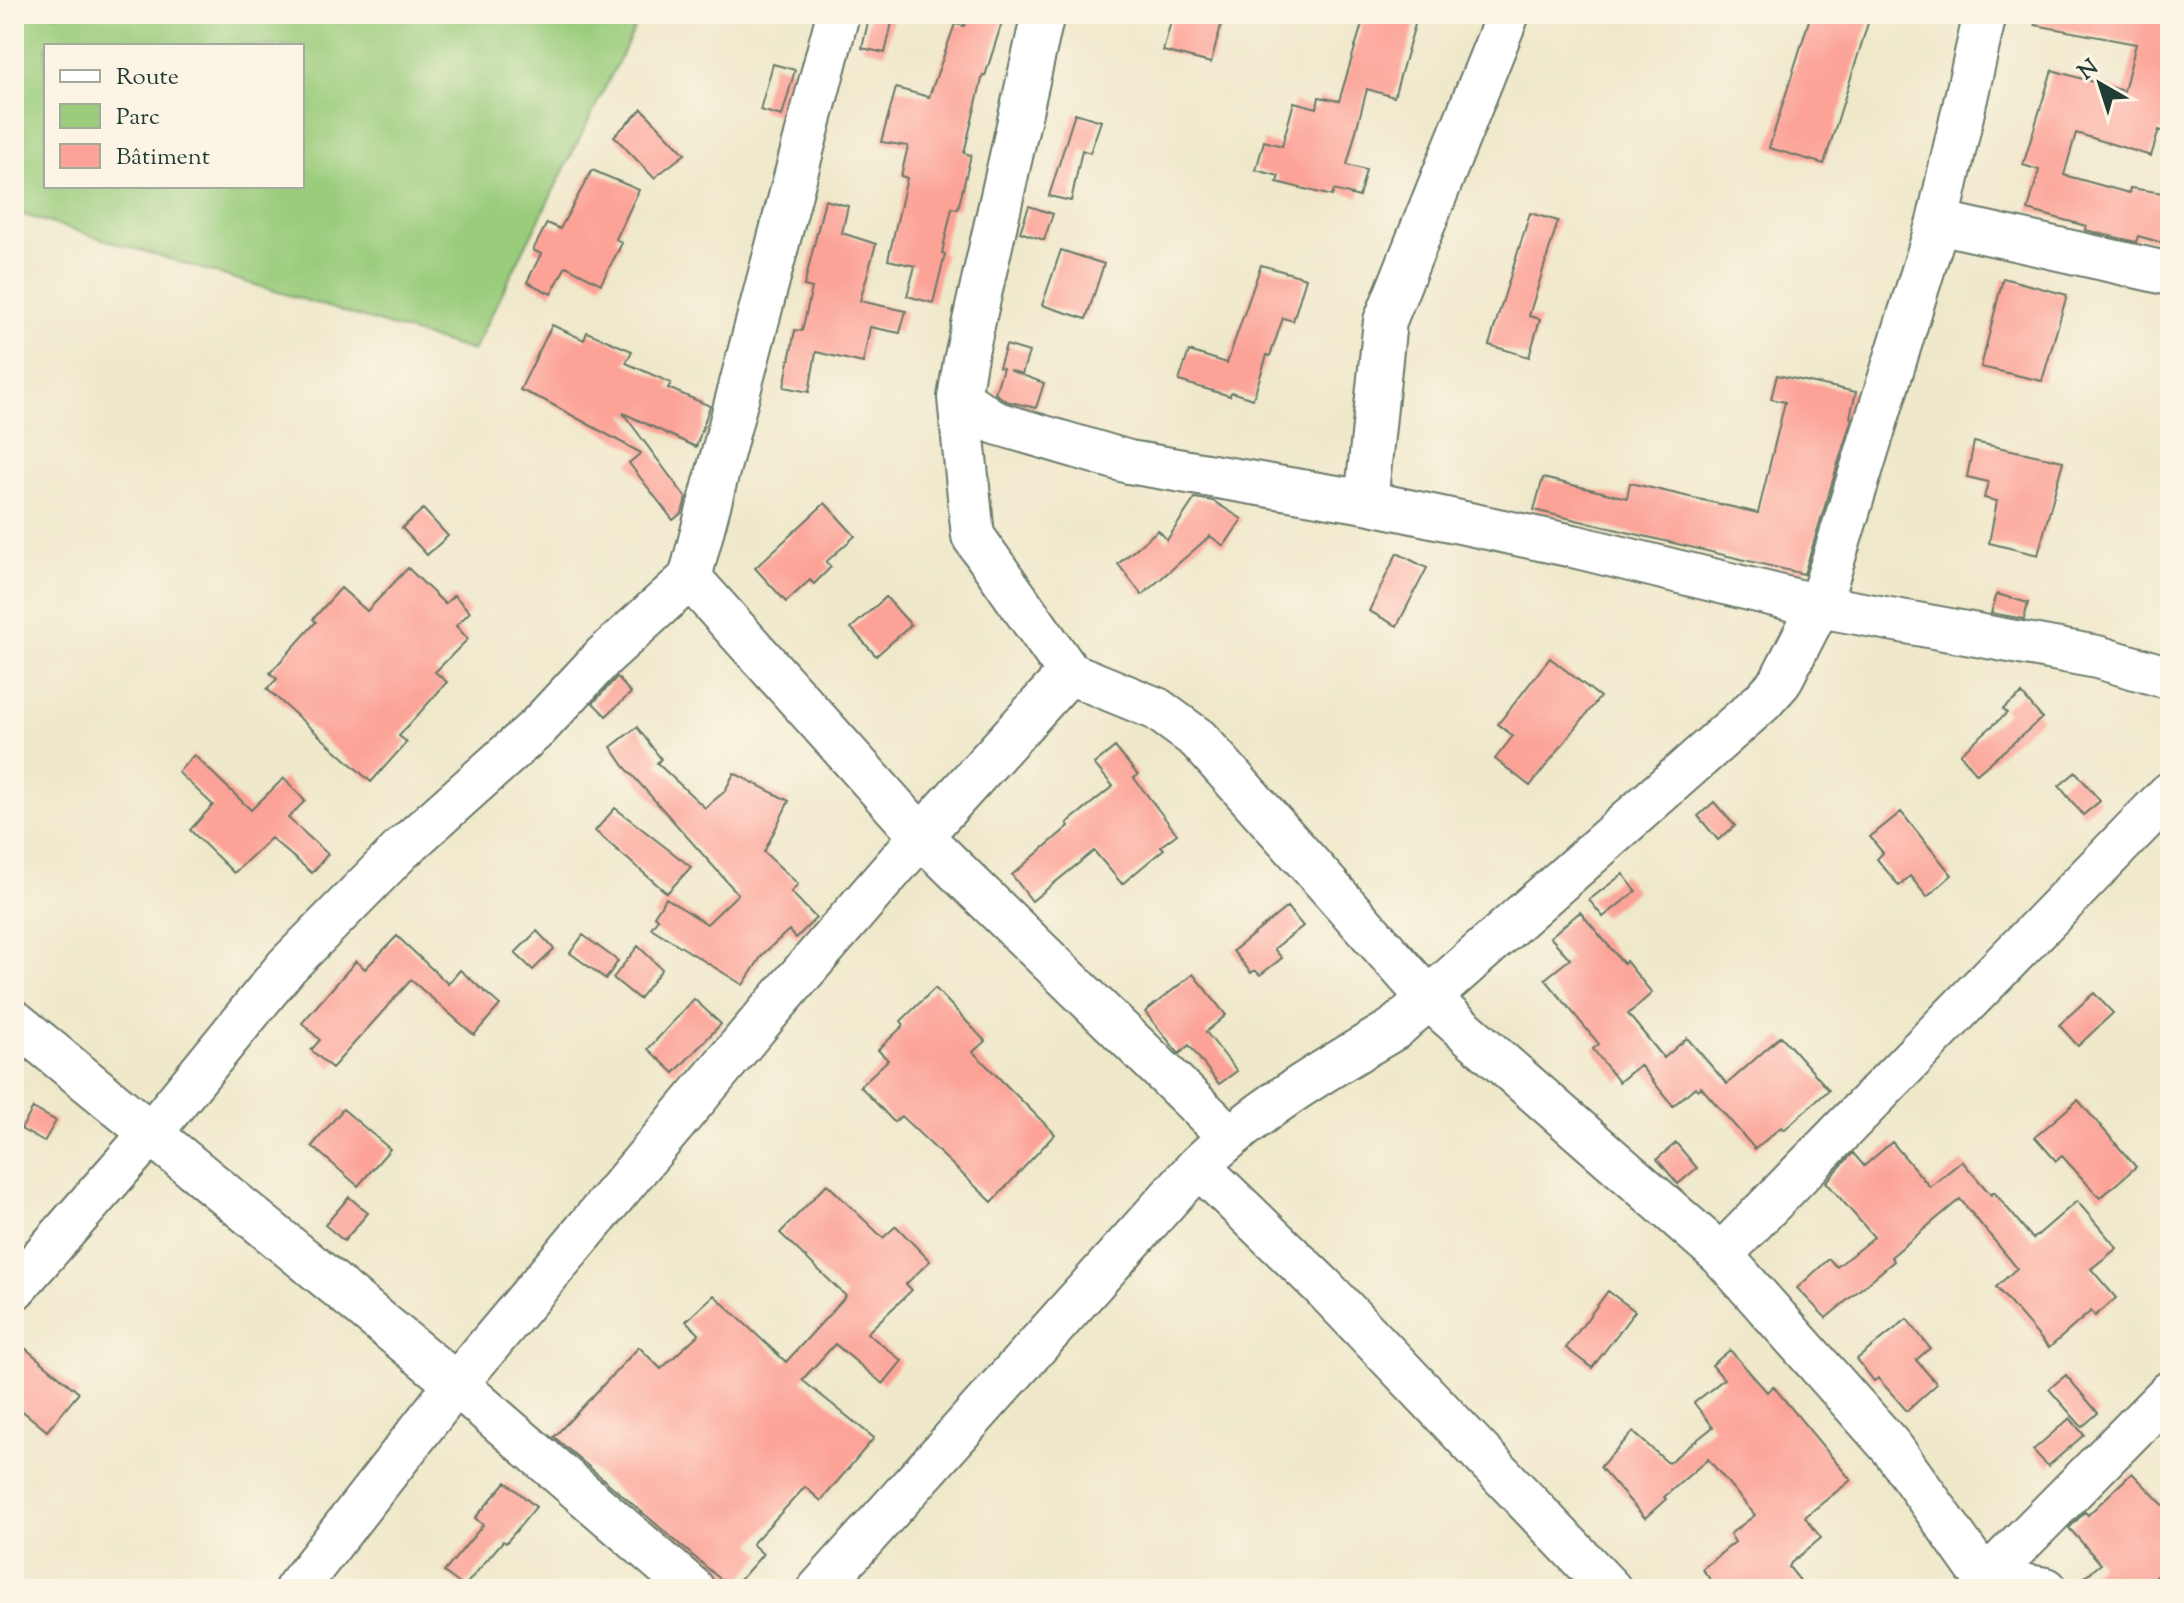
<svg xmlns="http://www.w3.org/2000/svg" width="2184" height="1603" font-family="'Sorts Mill Goudy',serif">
<rect width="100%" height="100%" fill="#fcf5e5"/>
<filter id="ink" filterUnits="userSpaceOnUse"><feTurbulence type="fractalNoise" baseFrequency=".0125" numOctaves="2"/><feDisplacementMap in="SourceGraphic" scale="16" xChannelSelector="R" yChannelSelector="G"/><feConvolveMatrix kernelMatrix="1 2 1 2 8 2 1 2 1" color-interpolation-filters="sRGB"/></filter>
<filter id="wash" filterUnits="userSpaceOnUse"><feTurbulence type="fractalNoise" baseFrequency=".006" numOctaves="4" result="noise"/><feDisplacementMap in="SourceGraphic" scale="32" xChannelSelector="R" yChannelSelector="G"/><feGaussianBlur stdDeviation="1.8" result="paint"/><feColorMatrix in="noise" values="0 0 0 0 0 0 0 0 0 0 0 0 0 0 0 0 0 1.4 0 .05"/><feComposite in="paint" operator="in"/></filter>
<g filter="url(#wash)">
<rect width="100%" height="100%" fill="#efe8ca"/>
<path fill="#9acc7b" stroke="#5c8458" stroke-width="2" fill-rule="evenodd" d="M14 14H642L473 351 14 212ZM46 46H302V186H46Z"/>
<g id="blocks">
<path fill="#fca297" d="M870 14H894L885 53 862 48Z
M968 14H989L1003 19 985 76 983 75 964 153 971 155 958 209 952 208 942 253 945 254 933 303 907 296 915 266 888 260 907 178 901 176 908 146 881 142 896 88 929 97 955 24 964 26Z
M1173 14H1224L1211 63 1163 51Z
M1365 14H1418L1394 97 1367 89 1347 165 1366 170 1359 197 1334 190 1332 196 1277 182 1279 176 1256 170 1264 141 1282 146 1294 102 1317 108 1319 97 1339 101Z
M1811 14H1851L1869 20 1824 164 1769 148Z
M2036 14H2170V109L2165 132 2159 130 2151 156 2076 133 2064 175 2129 193 2130 188 2170 194V218L2163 243 2138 236 2136 242 2085 230 2086 226 2028 210 2039 170 2023 165 2052 70 2124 91 2136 44 2035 25Z
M773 64 795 70 782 116 760 110Z
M642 109 685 154 654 178 614 136Z
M1075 113 1101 121 1090 153 1082 150 1071 201 1049 196Z
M592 170 639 190 616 239 622 243 601 284 566 266 551 294 527 282 541 254 533 250 547 223 560 229Z
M825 200 848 206 842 233 876 244 860 301 906 311 900 333 870 327 863 363 816 352 809 392 784 387 795 330 802 331 812 288 804 286Z
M1029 206 1053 214 1044 240 1020 232Z
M1530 213 1558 221 1529 316 1540 319 1529 357 1489 345Z
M1061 250 1104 264 1086 319 1042 305Z
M1261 265 1306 278 1293 321 1283 318 1270 356 1267 355 1253 399 1231 392 1230 396 1179 381 1189 351 1227 363Z
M2003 278 2067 295 2042 381 1981 367Z
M552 325 584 340 587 332 632 351 626 363 671 383 668 388 710 406 696 447 623 413 686 498 682 513 673 520 629 463 641 453 544 400 520 390Z
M1006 345 1029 352 1022 374 1009 370 1044 383 1036 408 1006 401 995 393 1003 368 999 367Z
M1777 375 1856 392 1850 417 1852 418 1804 574 1534 510 1543 478 1627 498 1630 483 1758 513 1785 402 1771 399Z
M1974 442 2063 461 2038 555 1989 543 1997 501 1984 498 1988 482 1967 477Z
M1195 498 1213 501 1242 519 1224 546 1210 536 1142 595 1118 564 1158 530 1167 540Z
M825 503 855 536 826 562 831 567 814 584 810 580 786 602 755 568Z
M423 509 448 536 427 555 402 528Z
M1397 553 1427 568 1397 626 1369 611Z
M408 568 445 604 454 595 470 612 456 626 468 639 435 672 447 682 399 736 407 742 371 782 267 689 277 679 270 673 316 622 313 619 341 588 367 611Z
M1997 594 2028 603 2024 619 1991 613Z
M886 597 911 625 876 656 851 628Z
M1550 658 1600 697 1530 786 1495 759 1513 736 1498 724Z
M617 677 631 693 606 716 593 703Z
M2022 694 2042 718 1977 774 1960 754 2007 713 2003 709Z
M637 727 661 759 657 763 705 808 725 791 734 773 789 801 764 852 798 884 791 892 816 918 796 938 789 930 763 954 743 985 651 928 658 919 654 916 666 898 707 924 738 894 624 766 611 747Z
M1115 747 1138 775 1134 778 1177 834 1161 846 1164 849 1122 884 1094 851 1032 901 1012 875 1069 826 1067 823 1113 786 1094 764Z
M194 755 251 810 284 778 305 801 288 818 328 854 312 873 271 838 234 873 190 830 213 805 178 772Z
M2076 772 2100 801 2083 815 2059 786Z
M1714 802 1735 826 1718 840 1698 816Z
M615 808 691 867 667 893 595 831Z
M1901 812 1952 875 1927 897 1910 876 1899 886 1877 859 1883 853 1870 837Z
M1623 874 1636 891 1603 917 1589 900Z
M1287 907 1303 926 1274 949 1282 958 1260 975 1255 970 1251 973 1233 951Z
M1580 912 1624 964 1626 961 1652 993 1628 1014 1664 1058 1687 1038 1727 1084 1781 1036 1829 1090 1784 1130 1781 1127 1755 1149 1701 1087 1698 1090 1695 1087 1673 1106 1640 1065 1619 1082 1593 1049 1599 1044 1545 979 1570 959 1550 937Z
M537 931 554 949 533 970 515 953Z
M583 935 618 961 606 979 570 953Z
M397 936 448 984 460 970 500 1005 474 1035 411 980 332 1068 311 1050 320 1040 302 1023 356 961 365 969Z
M638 946 662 969 639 999 613 978Z
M1193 974 1226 1015 1206 1032 1237 1071 1219 1084 1189 1045 1179 1054 1145 1012Z
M935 988 985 1041 973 1052 1055 1134 992 1202 901 1116 894 1122 860 1086 888 1060 878 1050 904 1025 901 1021Z
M2094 993 2113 1013 2078 1046 2059 1025Z
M694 999 721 1024 674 1073 648 1049Z
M2078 1100 2136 1167 2100 1198 2062 1156 2056 1161 2035 1137Z
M33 1108 56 1121 44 1142 21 1129Z
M343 1109 390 1149 358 1186 312 1146Z
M1892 1142 1930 1187 1962 1161 1991 1195 1994 1192 2033 1239 2077 1201 2117 1248 2091 1269 2116 1298 2095 1316 2091 1311 2049 1348 1996 1287 2017 1268 1960 1199 1891 1257 1894 1261 1826 1318 1797 1288 1829 1259 1837 1267 1874 1237 1826 1182 1853 1153 1864 1166Z
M1676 1143 1697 1168 1678 1184 1657 1159Z
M827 1184 883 1238 896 1226 930 1261 906 1284 912 1290 867 1333 902 1361 883 1384 835 1344 802 1380 874 1438 821 1501 805 1487 752 1544 763 1554 732 1589 554 1437 639 1347 661 1369 699 1334 686 1321 714 1295 786 1362 846 1296 780 1233Z
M349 1197 368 1213 344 1241 325 1225Z
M1608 1291 1635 1311 1592 1368 1566 1348Z
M1907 1319 1930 1348 1916 1360 1937 1384 1907 1411 1878 1378 1874 1381 1857 1359Z
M14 1339 79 1393 47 1431 14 1404Z
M1730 1350 1767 1392 1773 1386 1851 1480 1805 1517 1821 1538 1791 1563 1789 1567 1807 1589H1718L1702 1569 1735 1542 1730 1534 1755 1515 1708 1459 1664 1497 1666 1499 1645 1518 1600 1467 1633 1432 1668 1463 1713 1427 1694 1403 1724 1379 1712 1365Z
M2066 1375 2098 1413 2082 1427 2049 1389Z
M2070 1418 2084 1435 2048 1466 2033 1450Z
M2132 1473 2170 1512V1565L2140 1589H2070L2101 1564 2069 1528 2085 1512 2088 1515Z
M506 1482 536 1507 506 1543 503 1541 464 1587 444 1572 483 1525 475 1518Z"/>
</g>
</g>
<g filter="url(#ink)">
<use href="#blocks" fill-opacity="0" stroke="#687968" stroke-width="2"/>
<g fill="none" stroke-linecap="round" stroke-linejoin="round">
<defs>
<path id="minor" d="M1043 14 965 361 959 398 996 423 1129 462 1366 502 1573 546 1819 606 2097 657 2170 678
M1938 222 2170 274
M959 398 973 536 1069 673 1157 709 1198 739 1429 999 1721 1255 1892 1448 1985 1579 2046 1589
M1366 502 1385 321 1508 14
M1069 673 921 836 1229 1136
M14 1021 456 1384 693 1589
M1198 1166 1322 1286 1610 1589
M1721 1255 2170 793
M14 1289 151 1133 287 966 402 849 537 728 604 656 690 578 838 14
M1985 1579 2170 1392
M296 1589 456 1384 772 1008 921 836 690 578
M819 1589 1198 1166C1255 1111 1326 1069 1394 1029L1762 702 1780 682 1819 606 1938 222 1985 14"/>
</defs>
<use href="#minor" stroke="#687968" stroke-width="46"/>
<use href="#minor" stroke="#fff" stroke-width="42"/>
</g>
</g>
<rect width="2184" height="1603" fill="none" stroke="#fcf5e5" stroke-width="48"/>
<rect x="44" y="44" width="260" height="144" fill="#fcf5e5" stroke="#a4ab9e" stroke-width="2"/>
<rect x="60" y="70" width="40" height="12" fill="#ffffff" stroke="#a4ab9e" stroke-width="2"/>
<text x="116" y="84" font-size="24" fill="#1f3d34">Route</text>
<rect x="60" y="104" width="40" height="24" fill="#9acc7b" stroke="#a4ab9e" stroke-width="2"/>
<text x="116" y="124" font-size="24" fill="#1f3d34">Parc</text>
<rect x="60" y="144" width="40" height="24" fill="#fca297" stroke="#a4ab9e" stroke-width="2"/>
<text x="116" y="164" font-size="24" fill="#1f3d34">Bâtiment</text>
<g transform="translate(2100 84) rotate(321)" stroke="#fcf5e5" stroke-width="6" paint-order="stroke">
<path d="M0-6L14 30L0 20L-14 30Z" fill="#1f3d34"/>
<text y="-12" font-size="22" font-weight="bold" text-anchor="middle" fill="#1f3d34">N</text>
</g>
</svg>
